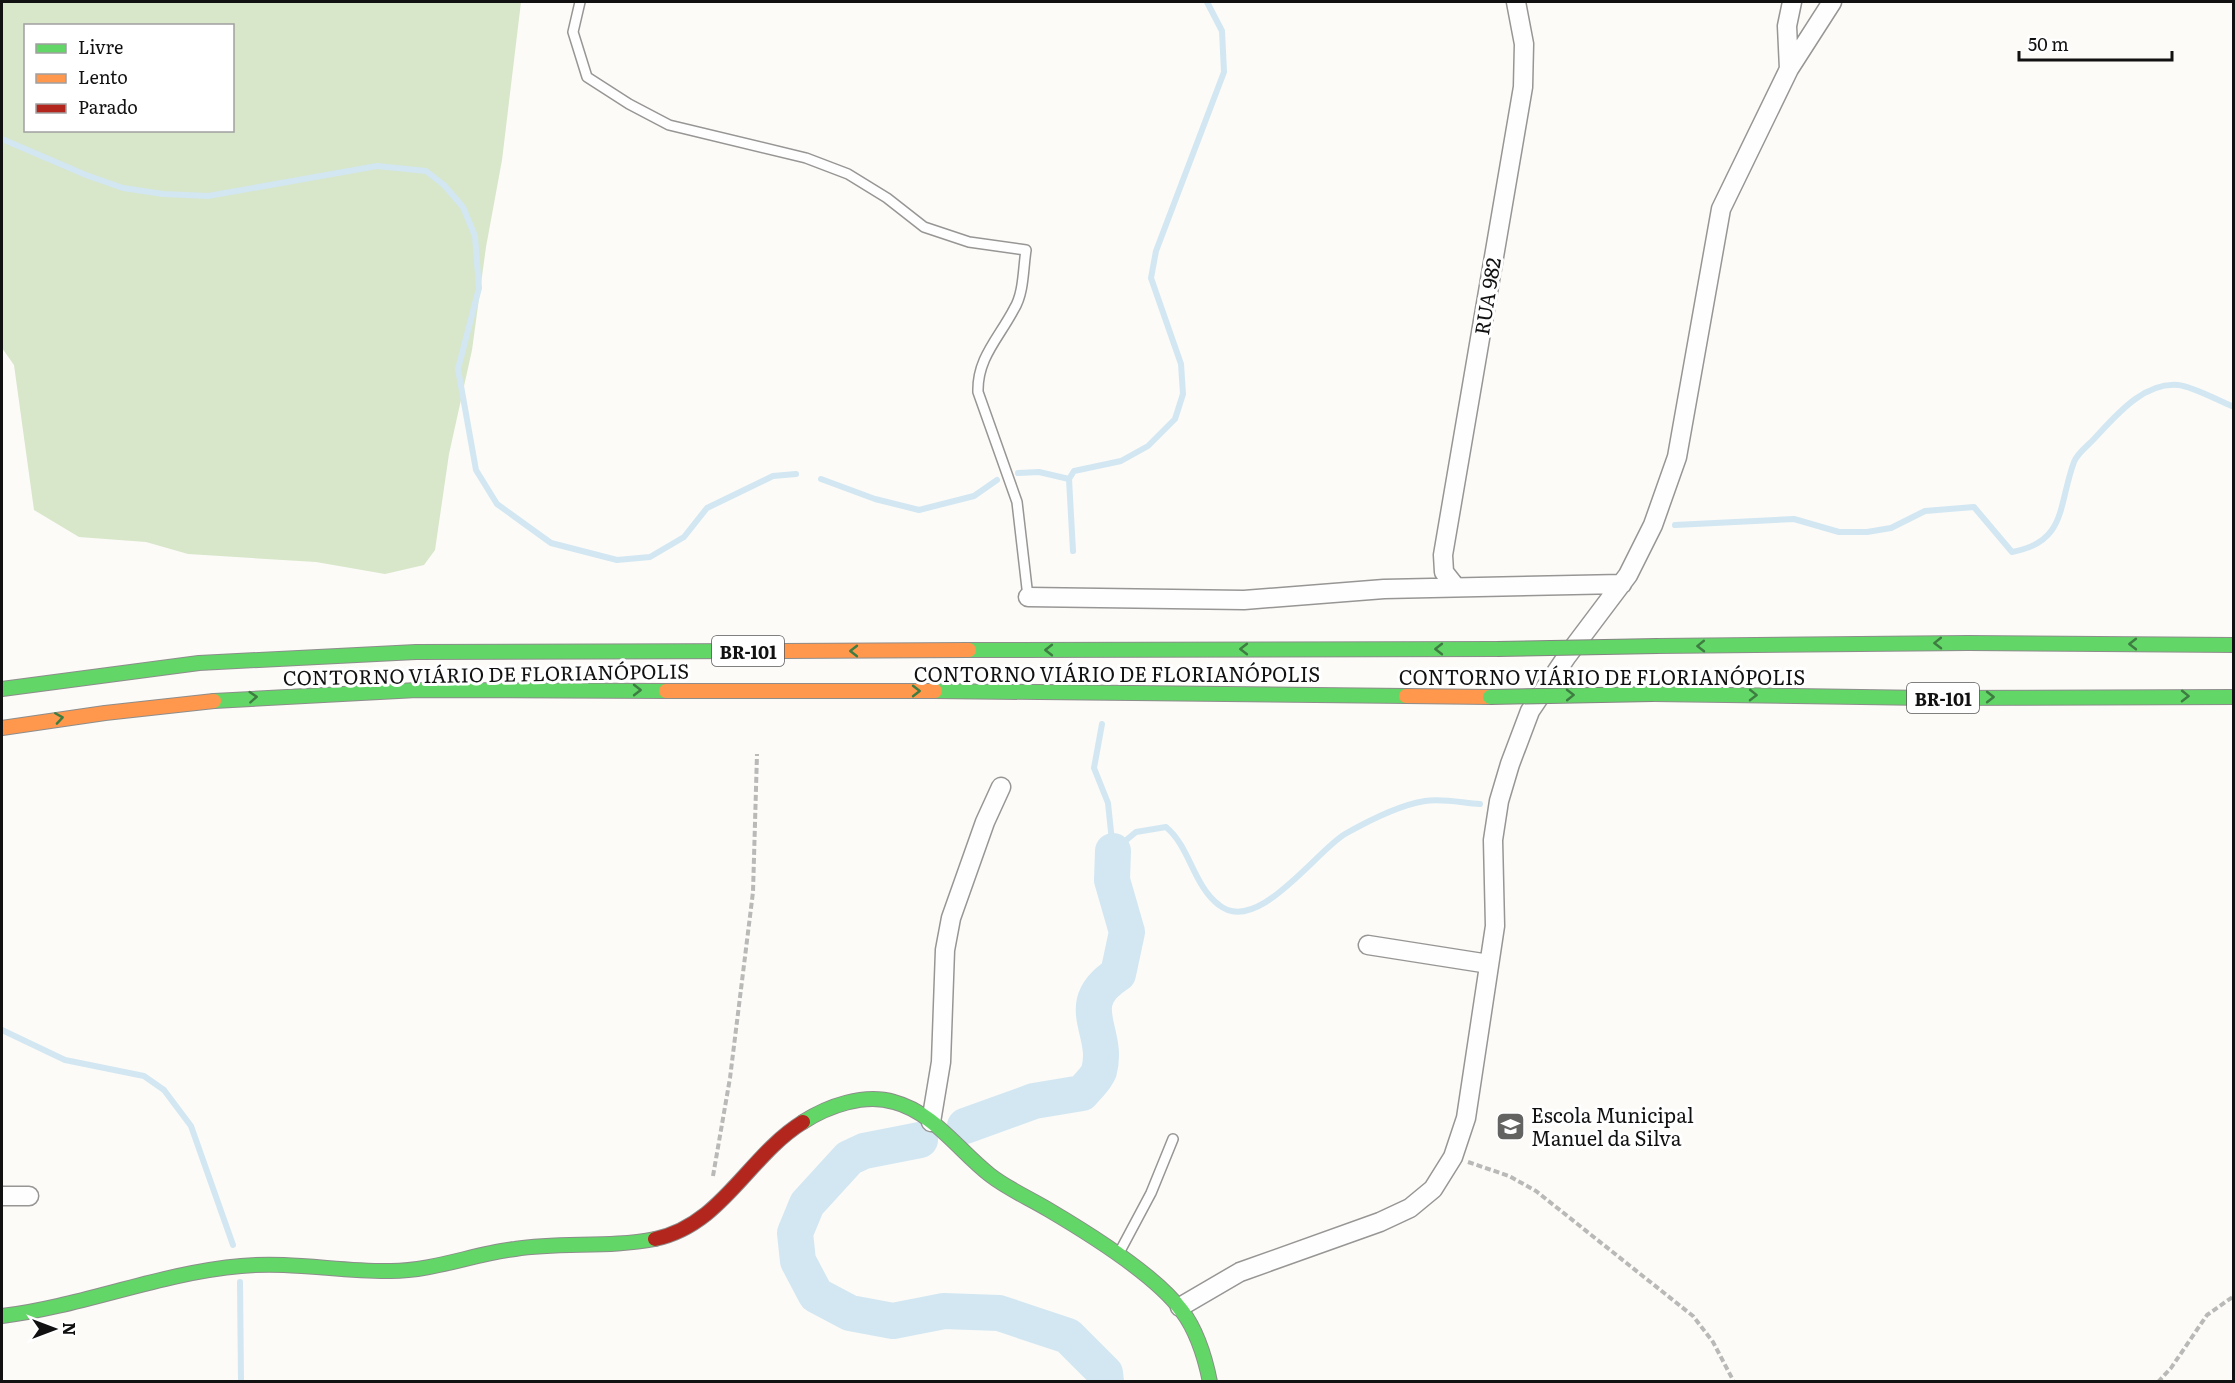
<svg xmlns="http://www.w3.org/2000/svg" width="2235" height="1383" font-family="Literata,serif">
<rect width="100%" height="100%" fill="#fcfbf8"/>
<path fill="#d8e6c9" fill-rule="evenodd" d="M2 2H521L502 160 486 247 472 350 449 454 435 550 424 565 385 574 316 562 188 554 146 542 79 537 34 510 14 365 2 348ZM26 26H232V130H26Z"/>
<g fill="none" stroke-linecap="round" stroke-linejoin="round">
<path stroke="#d2e7f2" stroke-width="6" d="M2 139 86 175 123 188 163 194 208 196 377 166 426 171 444 185 463 207 475 236 479 288 458 369 476 470 497 504 551 543 617 560 650 557 684 537 707 508 773 476 796 474
M1018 473 1039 472 1069 479
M821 479 875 499 919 510 974 496 997 480
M1675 525 1794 519 1839 532H1867L1891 528 1925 511 1974 507 2012 552C2067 542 2058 505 2074 462 2077 454 2086 447 2092 441 2114 418 2142 382 2178 385 2192 386 2219 401 2234 407
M1073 551 1069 479 1074 471 1121 461 1148 446 1175 419 1183 394 1181 364 1151 278 1156 251 1224 72 1222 31 1207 2
M1102 724 1094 768 1108 803 1113 851
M1113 851 1136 832 1166 827C1190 847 1193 885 1219 905 1257 936 1316 851 1345 834 1368 821 1399 805 1425 801 1442 798 1463 803 1480 804
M2 1030 65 1060 144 1076 164 1090 191 1126 233 1245
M240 1282 241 1382"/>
<path stroke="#d2e7f2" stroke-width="36" d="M965 1126 1034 1101 1082 1093C1087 1087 1096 1079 1099 1071 1110 1031 1070 1005 1118 974L1127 932 1112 880 1113 851
M920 1140 864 1151 849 1158 807 1204 795 1233 798 1261 816 1295 850 1313 893 1321 944 1311 999 1313 1068 1336 1105 1373 1106 1382"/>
<defs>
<path id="lane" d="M580 2 573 32 587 77 629 104 669 125 806 158 848 174 887 198 924 227 969 242 1026 250C1023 269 1024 293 1014 309 999 338 977 358 978 392L1017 502 1028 597
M1118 1255 1151 1193 1173 1139"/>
<path id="street" d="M1789 69 1787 26 1792 2
M1455 586 1444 572 1443 555 1523 87 1524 44 1516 2
M1028 597 1244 600 1384 589 1622 584
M1368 945 1489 964
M931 1122 941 1062 945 950 951 918 985 822 1001 787
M2 1196H29
M1180 1307 1240 1272 1380 1222 1410 1208 1433 1189 1453 1157 1466 1118 1495 926 1493 840 1499 801 1510 764 1530 711 1567 656 1628 575 1653 525 1677 457 1721 209 1789 69 1832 2"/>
<path id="fast" d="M1658 646 1968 643 2234 645
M969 650 1497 649
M2 689 199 663 416 652 783 651
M935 691 1406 696
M1653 694 1927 698 2234 697
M214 701 417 690 666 691
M803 1122C828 1106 864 1093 894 1102 933 1112 959 1151 990 1175 1008 1189 1029 1198 1049 1210 1088 1233 1155 1274 1182 1311 1197 1331 1205 1357 1210 1382
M2 1316C83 1306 160 1273 241 1266 291 1261 341 1272 391 1271 433 1271 473 1254 515 1249 562 1242 609 1248 655 1239"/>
<path id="slow" d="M783 651 969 650
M666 691H935
M1406 696 1490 697
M2 728 105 713 214 701"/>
<path id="jam" d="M655 1239C722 1225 748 1156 803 1122"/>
</defs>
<use href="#lane" stroke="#979695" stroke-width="12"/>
<use href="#street" stroke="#979695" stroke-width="21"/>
<use href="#fast" stroke="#8d8d8c" stroke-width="16"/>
<use href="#slow" stroke="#8d8d8c" stroke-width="16"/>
<use href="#jam" stroke="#8d8d8c" stroke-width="16"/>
<path stroke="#b9b9b8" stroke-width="4" stroke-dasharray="6 3" stroke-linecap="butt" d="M1468 1162 1509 1176 1536 1191 1693 1316 1713 1342 1734 1382
M713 1176 730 1078 753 892 757 754
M2158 1382 2171 1368 2207 1315 2234 1296"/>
<use href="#lane" stroke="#fffefe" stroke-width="9"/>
<use href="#street" stroke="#fffefe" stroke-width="18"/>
<use href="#fast" stroke="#63d668" stroke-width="14"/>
<use href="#slow" stroke="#ff974d" stroke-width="14"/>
<use href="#jam" stroke="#b3261e" stroke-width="14"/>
<defs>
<path id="fast-bridge" d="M1497 649 1658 646
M1490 697 1653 694"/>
</defs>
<use href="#fast-bridge" stroke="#848482" stroke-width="16" stroke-linecap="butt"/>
<use href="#fast-bridge" stroke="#63d668" stroke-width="14"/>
</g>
<defs><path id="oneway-chevron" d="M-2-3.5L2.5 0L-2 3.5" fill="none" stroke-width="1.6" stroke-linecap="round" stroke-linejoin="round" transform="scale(1.5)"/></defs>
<g stroke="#3e7d41">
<use href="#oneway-chevron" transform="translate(1938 643) rotate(179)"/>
<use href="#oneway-chevron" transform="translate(2133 644) rotate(-180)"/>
<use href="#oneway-chevron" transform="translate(1701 646) rotate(179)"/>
<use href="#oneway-chevron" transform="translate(1244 649) rotate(180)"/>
<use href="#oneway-chevron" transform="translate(1439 649) rotate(180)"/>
<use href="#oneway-chevron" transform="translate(1049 650) rotate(180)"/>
<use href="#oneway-chevron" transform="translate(854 651) rotate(180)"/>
<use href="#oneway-chevron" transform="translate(637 690)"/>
<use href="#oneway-chevron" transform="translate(916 691)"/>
<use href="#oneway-chevron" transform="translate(1570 695) rotate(-1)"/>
<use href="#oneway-chevron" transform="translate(1753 695) rotate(1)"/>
<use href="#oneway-chevron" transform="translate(2185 696) rotate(1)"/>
<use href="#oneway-chevron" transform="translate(253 697) rotate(-4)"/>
<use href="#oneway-chevron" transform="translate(1990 697)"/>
<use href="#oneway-chevron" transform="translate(59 718) rotate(-9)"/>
</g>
<defs>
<symbol id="school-square" viewBox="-11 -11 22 22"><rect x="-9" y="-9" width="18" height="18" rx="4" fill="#636362" stroke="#fff"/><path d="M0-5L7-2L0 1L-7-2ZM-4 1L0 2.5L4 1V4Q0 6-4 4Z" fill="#fff"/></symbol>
</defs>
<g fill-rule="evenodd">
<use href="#school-square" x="1494" y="1110" width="33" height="33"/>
</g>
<g text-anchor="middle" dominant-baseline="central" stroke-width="6" stroke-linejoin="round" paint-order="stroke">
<g fill="#fff" stroke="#585858" stroke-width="1.5">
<rect x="712" y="636" width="72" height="30" rx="4.5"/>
<rect x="1907" y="683" width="72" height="30" rx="4.5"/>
</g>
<g font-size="18" font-weight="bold" fill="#111">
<text x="748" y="651">BR-101</text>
<text x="1943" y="698">BR-101</text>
</g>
<g font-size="20" fill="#111" stroke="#fff">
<text transform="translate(1486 296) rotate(-81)">RUA 982</text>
<text transform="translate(486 673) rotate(-1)">CONTORNO VIÁRIO DE FLORIANÓPOLIS</text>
<text x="1117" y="673">CONTORNO VIÁRIO DE FLORIANÓPOLIS</text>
<text x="1602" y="676">CONTORNO VIÁRIO DE FLORIANÓPOLIS</text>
</g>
<g font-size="20" fill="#111" stroke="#fff" text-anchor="start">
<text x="1531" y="1114">Escola Municipal<tspan x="1531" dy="23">Manuel da Silva</tspan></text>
</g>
</g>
<rect width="2235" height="1383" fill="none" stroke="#111111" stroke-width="6"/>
<rect x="24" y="24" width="210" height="108" fill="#ffffff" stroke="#a0a0a0" stroke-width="1.5"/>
<rect x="36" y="44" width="30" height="9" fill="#63d668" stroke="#a0a0a0" stroke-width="1.5"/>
<text x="78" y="54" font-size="18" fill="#111111">Livre</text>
<rect x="36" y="74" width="30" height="9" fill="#ff974d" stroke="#a0a0a0" stroke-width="1.5"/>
<text x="78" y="84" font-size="18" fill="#111111">Lento</text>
<rect x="36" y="104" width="30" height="9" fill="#b3261e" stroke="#a0a0a0" stroke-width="1.5"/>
<text x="78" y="114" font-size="18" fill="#111111">Parado</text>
<g transform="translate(54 1329) rotate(90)" stroke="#ffffff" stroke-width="4.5" paint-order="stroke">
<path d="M0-4.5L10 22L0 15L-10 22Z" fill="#111111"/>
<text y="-9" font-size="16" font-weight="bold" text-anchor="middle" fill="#111111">N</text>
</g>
<path d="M2019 51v9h153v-9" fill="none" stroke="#111111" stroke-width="3"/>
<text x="2028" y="51" font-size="18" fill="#111111" stroke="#ffffff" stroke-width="4.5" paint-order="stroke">50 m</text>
</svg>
